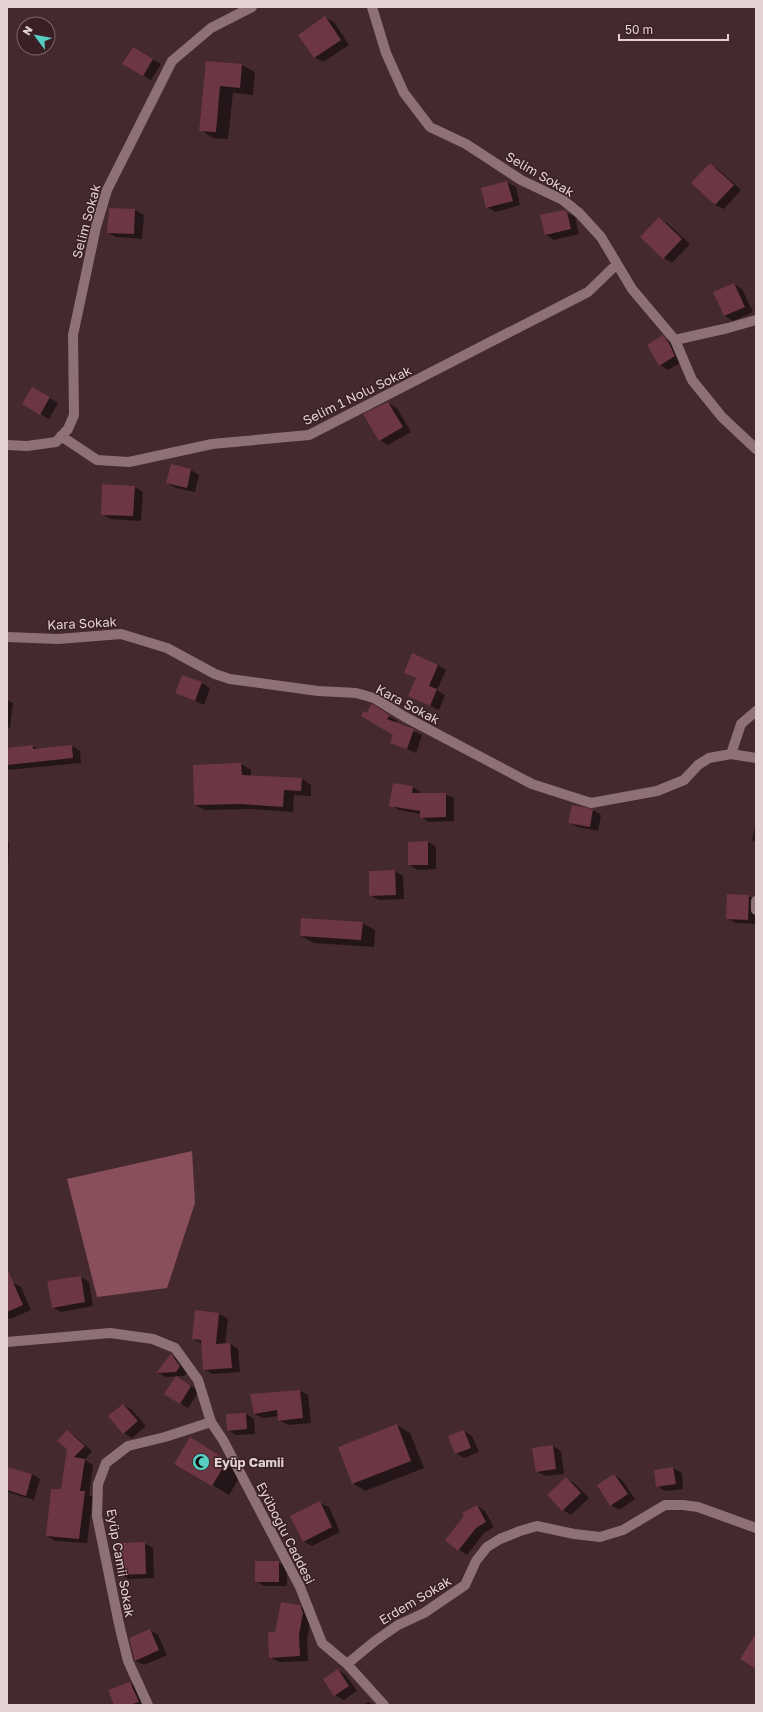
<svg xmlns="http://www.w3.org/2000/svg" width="763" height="1712" font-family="'Golos Text',sans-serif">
<rect width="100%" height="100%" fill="#44292f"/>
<path fill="#894f5b" d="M192 1151 195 1203 167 1288 97 1297 67 1179Z"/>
<path fill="#0007" d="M326 18 334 22 349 45 323 62 315 58Z
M133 48 161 64 151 80 124 64Z
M207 62 242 65 255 72 253 95 233 93 228 139 213 138 201 130Z
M710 165 718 169 741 190 724 209 715 205 693 183Z
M507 182 516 187 520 205 496 212 487 207Z
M109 209 135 210 144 215 142 239 116 237 108 233Z
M564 211 575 217 579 234 554 240 546 235Z
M659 218 667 223 690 244 672 263 664 258 641 237Z
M734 284 742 289 753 312 733 321 725 316 715 292Z
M663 337 671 341 683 361 668 370 660 365Z
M32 388 58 403 49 419 23 404Z
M388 403 397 408 411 432 388 445 380 440Z
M191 470 199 475 195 492 176 488 167 483Z
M135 487 143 492 141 521 110 519 102 514Z
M438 665 446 670 437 690 445 695 439 710 409 696 417 679 405 673Z
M202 683 210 688 204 705 177 693Z
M7 700 13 703 10 728 7 727Z
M372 706 397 721 396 724 422 735 416 753 391 742 394 735 367 714Z
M33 746 38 749 72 746 80 751 81 763 7 770V749Z
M241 764 251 770V776L302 779 311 785V796L294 795 293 812 251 809 205 810 195 805Z
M412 787 421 792 420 794H445L454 798V821L429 822 421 817V814L399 810 391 805Z
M573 806 593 810 601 815 598 831 578 827 569 822Z
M756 824V843L752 840Z
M7 842 9 843 8 867H7Z
M428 842 436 847V869L418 870 409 865Z
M395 871 403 876 404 899 379 900 370 895Z
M748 896 756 900V924L736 923 727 918Z
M362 923 375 930 374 947 314 943 301 936Z
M81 1277 89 1282 93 1306 61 1312 52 1307Z
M12 1282 21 1287 31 1310 10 1319 7 1317V1285Z
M196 1311 219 1314 228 1319 225 1344H230L238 1349 240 1372 212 1374 204 1369 202 1344 193 1339Z
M171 1356 180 1360 188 1372 184 1376 166 1377 158 1373Z
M184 1382 199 1391 188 1408 180 1403Z
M300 1391 308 1395 311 1423 288 1425 279 1420V1416L263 1418 254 1414Z
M123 1405 132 1410 146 1426 132 1438 124 1433Z
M246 1414 254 1419 255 1434 236 1435 228 1430Z
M397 1425 410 1433 424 1468 365 1491 352 1483Z
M464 1431 472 1436 479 1452 464 1458 456 1453Z
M67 1432 75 1436 92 1451 85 1460 93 1465 89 1495 93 1497 87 1543 55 1541 47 1536 62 1490 68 1449Z
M553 1446 561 1451 564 1474 545 1476 536 1471Z
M207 1448 242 1469 243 1472 229 1495 176 1463Z
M7 1468 32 1474 40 1479 34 1500 7 1492Z
M673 1468 682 1473 683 1489 665 1491 657 1486Z
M614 1475 622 1480 635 1499 619 1510 611 1505Z
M566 1478 574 1483 589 1498 571 1515 563 1510Z
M320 1503 329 1507 340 1532 312 1546 303 1541Z
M477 1506 485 1511 494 1527 484 1533 467 1555 459 1550Z
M144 1543 153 1548 154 1578 129 1579 120 1574Z
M278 1562 287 1567V1586H264L256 1581Z
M300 1606 309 1611 311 1618 307 1640 308 1661 279 1662 270 1657 276 1633Z
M150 1630 158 1635 167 1655 144 1665 136 1661 130 1639Z
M338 1670 346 1675 357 1691 344 1700 335 1695Z
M130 1683 139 1688 146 1705H115Z
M368 1702 374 1705H363Z"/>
<path fill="#6d3643" d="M325 16 341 40 314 58 298 35Z
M133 47 153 59 143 76 122 64Z
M206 61 242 64 240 88 220 86 216 132 199 131Z
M710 163 734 185 715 205 691 183Z
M507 181 513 201 486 208 481 188Z
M109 208 135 209 134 234 107 233Z
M564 210 567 212 571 229 545 235 540 215Z
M659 217 682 239 663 259 640 237Z
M734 283 745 307 724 316 713 292Z
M663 335 669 343 675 356 659 366 647 345Z
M32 387 50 397 40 415 22 404Z
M388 402 403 427 379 441 363 414Z
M171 464 191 469 187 488 166 483Z
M102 484 135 486 133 516 101 515Z
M412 653 438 665 429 686 437 689 430 706 408 696 416 678 404 673Z
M182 675 202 682 195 701 175 693Z
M372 704 390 715 387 719 414 729 407 749 390 743 393 735 361 716 363 711 366 713Z
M33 745V749L72 745 73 758 7 765V748Z
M241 763 242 775 302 778 301 791 284 790 283 807 240 804 194 805 193 765Z
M393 783 413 786 412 793H446V817L420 818V811L389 806Z
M572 805 593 809 590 827 568 823Z
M428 841V865H408V842Z
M395 870 396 895 369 896V871Z
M727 894 749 895 748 920 726 919Z
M301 918 363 922 361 940 300 936Z
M7 1268 23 1305 7 1312Z
M81 1276 85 1302 52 1308 47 1281Z
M195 1310 219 1313 216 1344 230 1343 232 1368 203 1370 201 1340 192 1339Z
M171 1354 180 1366 176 1372 156 1373Z
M176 1376 191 1386 180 1404 164 1394Z
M300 1390 303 1418 278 1421 277 1410 254 1414 250 1394Z
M123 1404 138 1421 123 1434 108 1416Z
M246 1413 247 1429 227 1431 226 1414Z
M397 1424 411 1461 352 1484 338 1447Z
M67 1430 85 1446 74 1457 85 1459 80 1491H85L79 1539 46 1536 51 1489H61L67 1449 57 1441Z
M464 1430 471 1448 455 1454 448 1436Z
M190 1437 225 1459 227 1461 212 1486 174 1464Z
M553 1445 556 1469 536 1472 532 1448Z
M7 1467 32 1474 26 1496 7 1490Z
M673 1467 676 1484 656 1487 654 1470Z
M614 1474 628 1494 610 1506 597 1485Z
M566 1477 581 1493 562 1511 547 1495Z
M320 1501 332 1527 303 1542 290 1516Z
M477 1505 486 1522 476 1528 458 1551 445 1540 464 1516 462 1513Z
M145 1542 146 1574 119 1575 118 1543Z
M255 1561H279V1582H255Z
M281 1602 300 1605 303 1613 299 1635 300 1656 269 1658 268 1632H275Z
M150 1629 159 1650 135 1661 129 1638Z
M756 1633V1669L740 1659Z
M338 1669 349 1686 334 1696 323 1679Z
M130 1682 139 1702 129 1705H114L108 1690Z"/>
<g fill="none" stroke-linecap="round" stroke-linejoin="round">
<path stroke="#8d7176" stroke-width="10" d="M372 7 386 53 404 93 430 127 466 144 521 180 563 200 579 213 601 237 632 289 675 340 692 380 722 417 756 449
M675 340 728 328 756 320
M61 436 97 460 129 462 212 444 309 435 588 292 617 264
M7 445 27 446 56 442 68 429 74 415 73 335 96 227 107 190 172 61 211 28 252 7
M7 637 58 639 121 634 167 648 215 674 230 679 318 691 356 693 374 698 405 717 532 784 591 803 657 791 684 780 698 765 709 758 731 754 741 724 756 711
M731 754 756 758
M756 901V910
M7 1342 110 1333 153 1339 175 1348 198 1380 211 1422 223 1440 300 1587 322 1643 347 1664 384 1705
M347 1664 375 1641 398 1625 424 1613 465 1585 476 1561 487 1547 500 1539 520 1531 537 1526 574 1534 600 1537 623 1530 665 1505H683L698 1507 756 1528
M148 1705 128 1661 119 1624 97 1516 98 1484 106 1463 128 1446 165 1437 211 1422"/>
</g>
<defs>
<symbol id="mosque-disc" viewBox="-11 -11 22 22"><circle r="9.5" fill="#56cec2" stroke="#392025"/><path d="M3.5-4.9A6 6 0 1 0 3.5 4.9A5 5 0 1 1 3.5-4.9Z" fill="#111"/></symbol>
</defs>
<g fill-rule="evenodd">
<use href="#mosque-disc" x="191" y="1452" width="20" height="20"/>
</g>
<g text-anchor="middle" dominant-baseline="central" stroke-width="3" stroke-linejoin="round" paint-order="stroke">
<g font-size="13" fill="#e3d2d4" stroke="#392025">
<text transform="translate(540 174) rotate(30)">Selim Sokak</text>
<text transform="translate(86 221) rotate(-75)">Selim Sokak</text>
<text transform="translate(357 395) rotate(-26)">Selim 1 Nolu Sokak</text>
<text transform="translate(82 623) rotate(-3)">Kara Sokak</text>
<text transform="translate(408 704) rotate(28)">Kara Sokak</text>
<text transform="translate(286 1533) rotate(63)">Eyüboğlu Caddesi</text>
<text transform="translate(121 1563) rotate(80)">Eyüp Camii Sokak</text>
<text transform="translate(415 1600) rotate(-31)">Erdem Sokak</text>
</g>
<g font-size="13" font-weight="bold" fill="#e3d2d4" stroke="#392025" text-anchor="start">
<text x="214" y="1462">Eyüp Camii</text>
</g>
</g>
<rect width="763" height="1712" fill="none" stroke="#e3d2d4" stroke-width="16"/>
<g transform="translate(36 36) rotate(302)"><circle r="19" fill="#392025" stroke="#7d676b"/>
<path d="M0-3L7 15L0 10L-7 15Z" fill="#56cec2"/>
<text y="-6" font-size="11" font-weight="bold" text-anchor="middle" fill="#e3d2d4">N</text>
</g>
<path d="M619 34v6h109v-6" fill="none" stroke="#e3d2d4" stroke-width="2"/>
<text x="625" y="34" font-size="12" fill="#e3d2d4" stroke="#392025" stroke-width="3" paint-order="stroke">50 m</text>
</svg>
